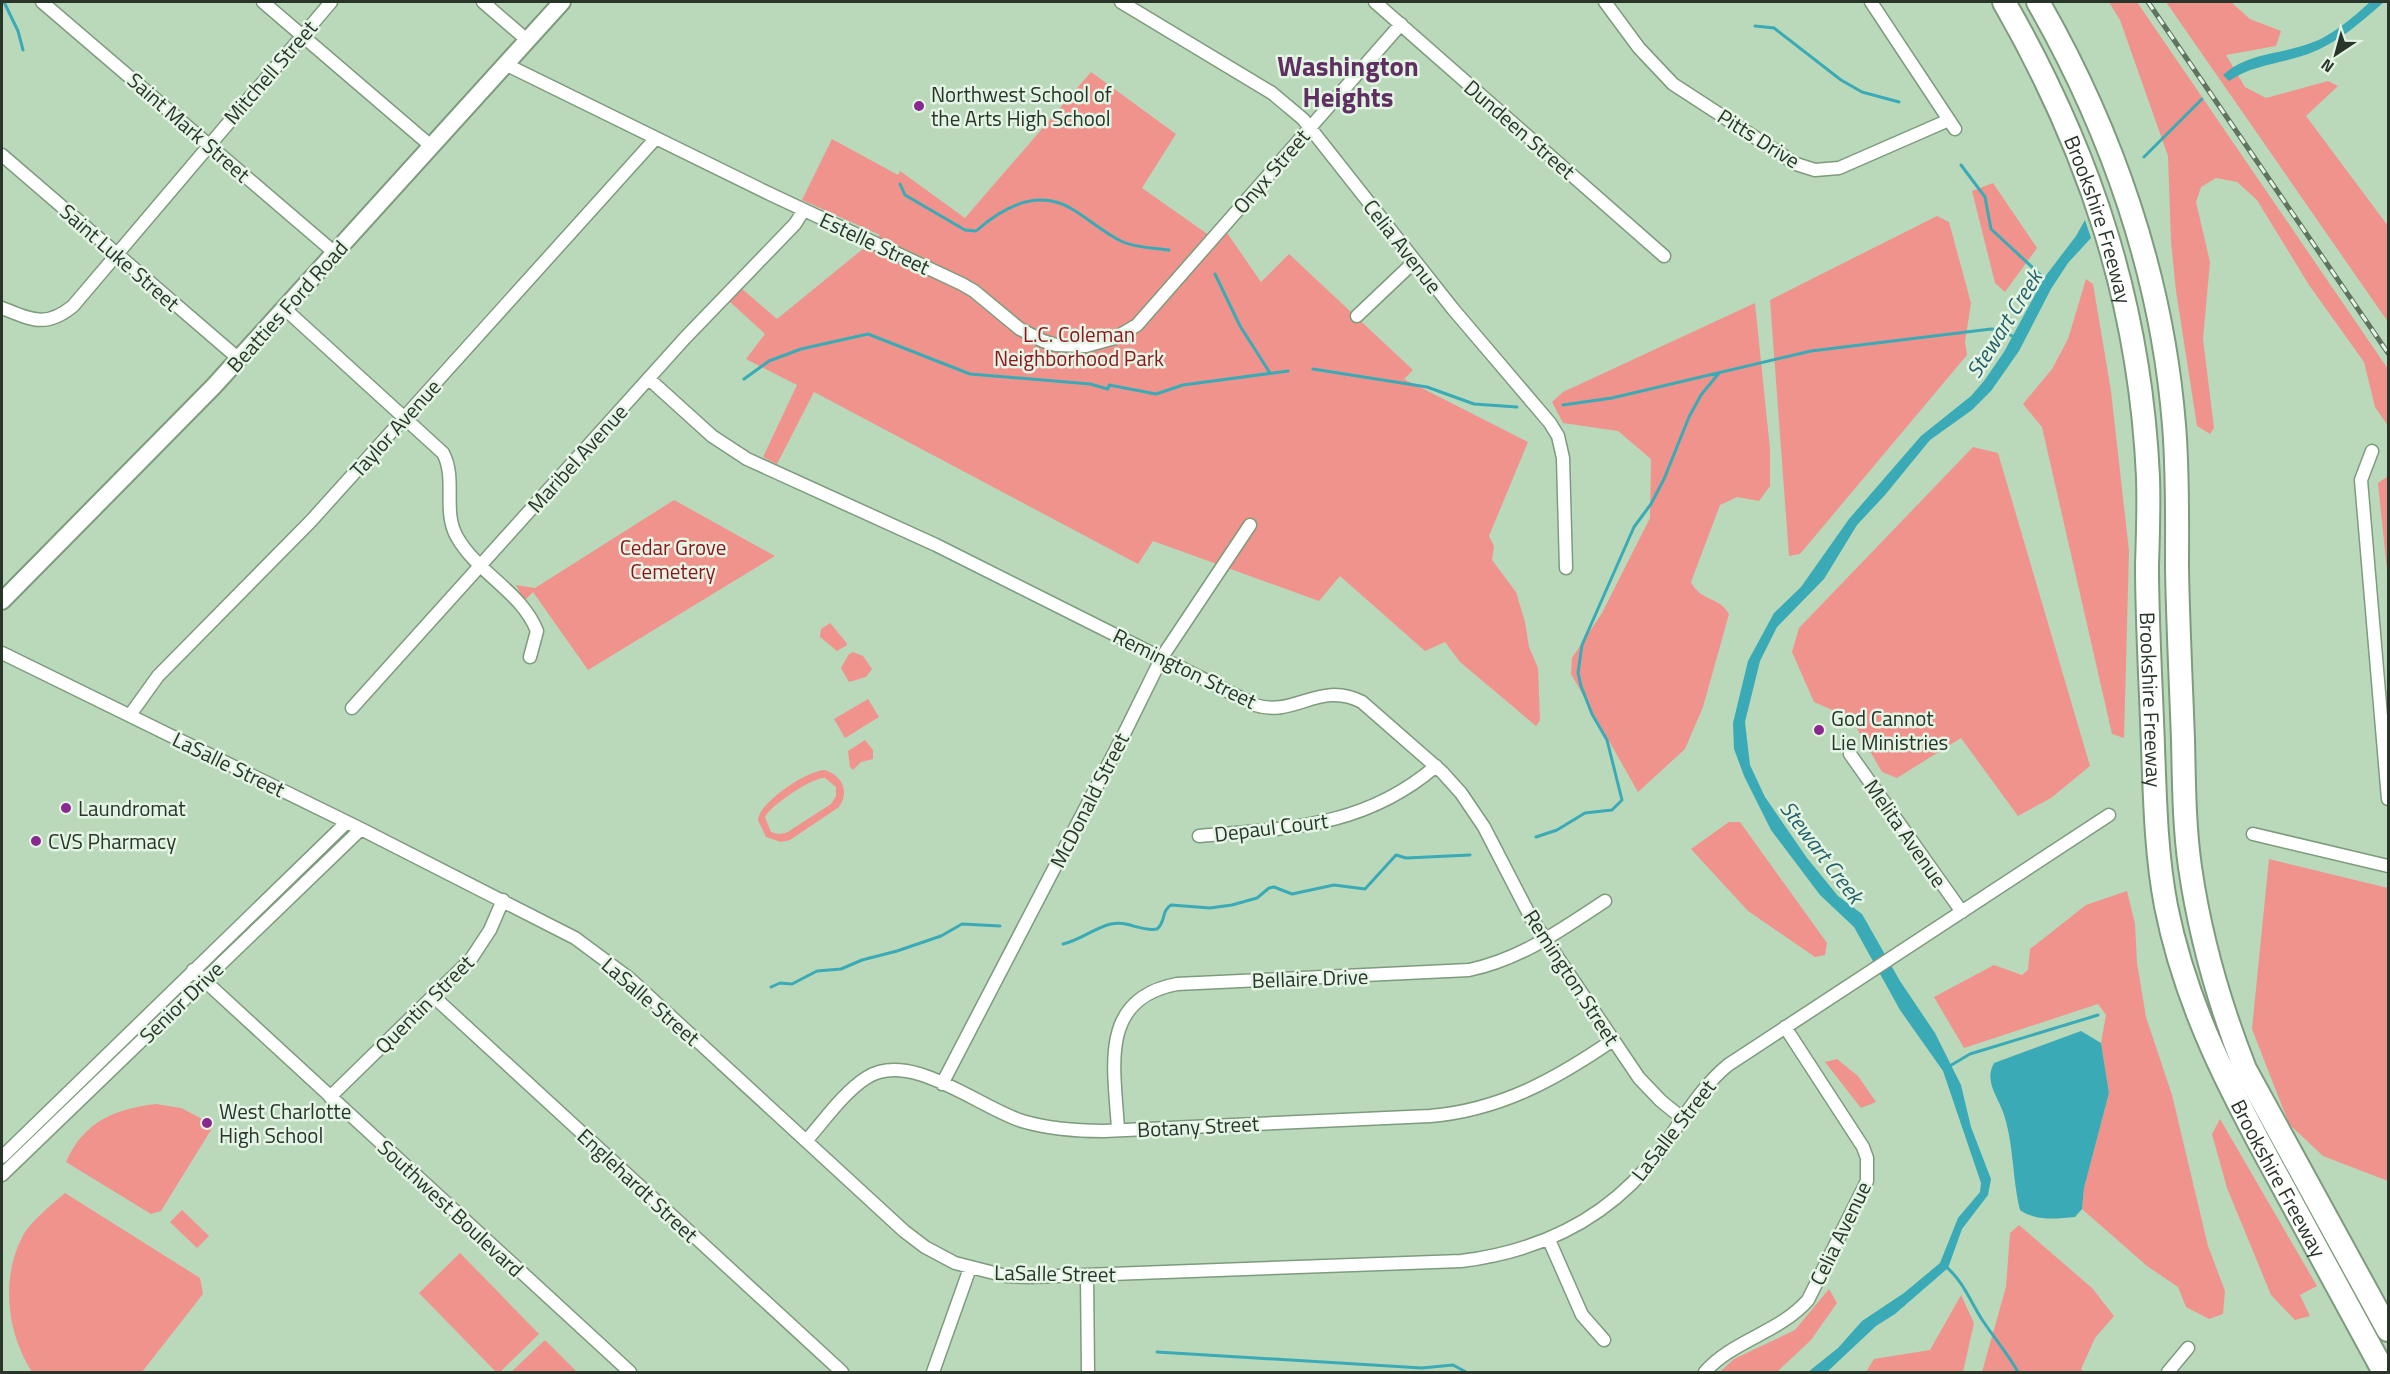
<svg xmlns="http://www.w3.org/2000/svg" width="2390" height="1374" font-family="'Titillium Web',sans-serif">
<rect width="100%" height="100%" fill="#bad9ba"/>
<path fill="#f0938c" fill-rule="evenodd" d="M2109 2H2137L2388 369V426L2375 407 2364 362 2309 285 2257 200 2237 182 2216 178 2201 187 2196 202 2210 262 2203 339 2214 428 2210 434 2197 426 2176 291 2171 241 2168 156 2120 20Z
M2166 2H2231L2250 19 2281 31 2276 46 2226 55 2245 87 2266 98 2328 81 2338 86 2306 116 2388 226V322Z
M1091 72 1176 134 1142 188 1213 238 1223 227 1261 282 1289 254 1413 370 1404 379 1528 442 1489 536 1494 546 1492 560 1516 592 1525 622 1529 647 1538 668 1540 720 1536 726 1460 662 1445 642 1425 651 1340 576 1319 601 1153 541 1138 564 814 392 777 464 763 457 797 385 746 359 765 334 729 301 741 288 777 319 880 235 802 200 832 139 898 175 900 171 965 218Z
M1993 183 2037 248 2005 292 1995 283 1972 191Z
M1937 216 1949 222 1971 303 1965 342 1967 355 1800 554 1789 556 1770 300Z
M2086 279 2093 284 2111 391 2129 551 2124 738 2112 734 2042 427 2023 404 2052 369 2068 339Z
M1755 303 1770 449V486L1759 501 1737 497 1720 505 1691 582C1701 602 1719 596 1729 614L1703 707 1685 749 1638 792 1571 674 1572 658 1602 613 1650 518 1651 459 1618 431 1563 423 1552 402 1563 392Z
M1973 447 1998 453 2090 766 2051 798 2018 816 1961 738 1897 778 1882 772 1851 718 1814 702 1792 652 1799 628Z
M2388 476V580L2378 483Z
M674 500 775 556 588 670 533 592 524 601 516 585 535 588Z
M830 623 846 642 847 645 837 651 820 637 821 629Z
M853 652 863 656 872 669 866 677 849 682 841 668 849 654Z
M868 699 879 717 845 738 834 719Z
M865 740 873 750V759L861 762 853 770 850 767 848 751Z
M825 770C842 776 850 791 839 807L790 840 781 842 766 837 758 820C759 802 808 770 825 770ZM825 778 836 787V796L831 804 786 833 778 834 771 832 765 817C770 806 812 777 825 778Z
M1729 822H1740L1827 943 1825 955 1815 957 1748 911 1691 849Z
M2269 859 2388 888V1181L2323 1156 2289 1124 2252 1029Z
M2127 891 2135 924 2137 963 2146 1017 2172 1095 2208 1246 2225 1291 2223 1314 2209 1319 2186 1307 2178 1287 2147 1266 2082 1209 2084 1188 2109 1093 2101 1043 2106 1015 2098 1004 1964 1048 1934 997 1994 965 2022 975 2028 970 2030 949 2086 905Z
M1837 1059 1858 1076 1876 1102 1861 1108 1825 1062Z
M156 1104 181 1108 214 1125 161 1211 151 1214 66 1162C84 1121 115 1109 156 1104Z
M2220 1119 2317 1286 2300 1295 2310 1316 2295 1320 2271 1295 2227 1188 2212 1134Z
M65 1193 200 1278 203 1294 142 1372H32C6 1332 0 1275 25 1232 36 1217 51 1205 65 1193Z
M182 1210 209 1236 197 1248 170 1222Z
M2019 1225 2092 1288 2114 1316 2095 1338 2081 1369 2084 1372H1982L2006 1287 2010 1233Z
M460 1253 539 1334 500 1372H496L419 1293Z
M1829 1289 1837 1303 1811 1340 1777 1372H1720L1734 1359 1795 1330Z
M1961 1295 1974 1323 1963 1372H1866L1874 1359 1930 1350Z
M545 1340 577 1372H511Z"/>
<path fill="#3aabb6" d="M2370 2H2384C2361 22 2338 43 2308 54 2280 64 2254 64 2229 81L2223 75C2248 53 2275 55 2305 45 2330 38 2351 19 2370 2Z
M2085 220 2091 238 2068 263 2051 289 2019 351 1991 391 1972 410 1930 440 1885 495 1857 525 1824 579 1777 627 1760 661 1745 722 1750 765 1765 797 1807 858 1838 896 1862 914 1900 981 1935 1033 1961 1085 1971 1127 1991 1179 1988 1195 1962 1229 1948 1268 1895 1314 1876 1326 1827 1372H1808L1838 1348 1862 1321 1904 1293 1940 1263 1958 1218 1980 1192 1981 1183 1943 1071 1900 1010 1854 927 1820 895 1771 830 1744 776 1734 749 1733 723 1748 661 1774 613 1801 587 1849 519 1921 436 1971 396 1984 381 2004 352 2044 278 2076 236Z
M2081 1031 2101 1043 2109 1093 2084 1188 2082 1209 2075 1217C2056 1219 2035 1221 2020 1210 2012 1178 2014 1143 2003 1112 1997 1095 1984 1081 1994 1063Z"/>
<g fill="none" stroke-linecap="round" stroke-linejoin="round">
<path stroke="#3aabb6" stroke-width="3" d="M4 2 18 31 23 50
M1755 26 1774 28 1841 80 1862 92 1899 102
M2144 157 2202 99
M1961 165 1985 197 1991 229 2046 280
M900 184 905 195 965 230 976 231C1003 207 1037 188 1072 209 1089 219 1105 234 1123 242 1137 248 1154 248 1169 250
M1215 274 1240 326 1270 373
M1313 369 1427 387 1474 404 1517 407
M744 379 769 361 801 349 868 334 970 374 1090 384 1108 389 1109 385 1156 394 1183 385 1288 371
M1563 405 1612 398 1811 351 1991 329 2001 330 2016 338
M1536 837 1557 830 1585 813 1612 810 1622 800 1607 740 1592 714 1581 686 1578 673 1582 645 1634 527 1651 504 1664 479 1689 417 1701 395 1719 373
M1063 944C1081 940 1094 928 1111 924 1127 920 1141 932 1157 929 1166 922 1161 911 1171 905L1210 908 1232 905 1257 898 1269 888 1274 887 1292 894 1334 885 1365 889 1396 855 1406 858 1470 855
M771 987 780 983 792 984 817 971 841 969 862 960 897 951 941 936 962 924 1000 926
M1948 1067 1970 1054 2098 1015
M1945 1266C1963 1280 1971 1303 1983 1321 1995 1339 2008 1354 2018 1372
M1157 1352 1422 1368 1453 1365 1466 1372"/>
<defs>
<path id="street" d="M42 2 335 253
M263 2 431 146
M483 2 527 40
M1121 2 1272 93 1303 119 1453 309 1550 423 1558 436 1563 458 1566 568
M1375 2 1664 256
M1605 2 1639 48 1673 84 1796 164 1815 170 1839 168 1949 120
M1871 2 1955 129
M505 64 770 194 962 284 974 291 1020 329 1043 341 1056 345 1086 346 1115 338 1137 325 1401 24
M2 155 239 359
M2 308C32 320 46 328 73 306L331 2
M285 309 443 453C457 479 442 511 457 537 478 574 521 591 537 631L530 657
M1357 316 1415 261
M649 379 712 436 747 459 936 545 1255 705C1294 718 1320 680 1362 702L1442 772 1461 793 1484 827 1531 918 1639 1078 1661 1101 1682 1118
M2372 451 2361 480 2388 799
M2 653 361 829 575 938 629 978 904 1231 925 1247 955 1263 1006 1276 1031 1277 1461 1261C1542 1251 1611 1217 1660 1151 1682 1121 1699 1089 1728 1065L2109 815
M352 708 685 338 795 224 804 210
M130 715 158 676 311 521 656 138
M1850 754 1962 912
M2253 834 2388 866
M1199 836C1288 828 1364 828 1436 766
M193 970 630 1372
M434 997 842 1372
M942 1084 1123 736 1162 657 1250 525
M330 1097 471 959 490 930 503 900
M1118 1130C1115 1070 1097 999 1177 984L1469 970C1521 959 1561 930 1605 901
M806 1141C824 1121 843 1093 866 1078 910 1049 978 1107 1022 1121 1049 1129 1076 1131 1104 1131L1430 1116C1501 1110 1556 1079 1613 1040
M2 1157 347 822
M2 1175 361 829
M1549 1240 1582 1315 1604 1340
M1087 1276 1088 1372
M933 1372 970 1268
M1705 1372C1733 1340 1779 1333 1808 1300L1867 1181V1158L1863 1147 1785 1027
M2168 1372 2188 1348"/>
<path id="secondary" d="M2 601 214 386 562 2"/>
<g id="highway">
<path id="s1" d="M2004 2C2090 152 2140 303 2148 477 2149 507 2148 536 2147 565 2147 625 2151 686 2153 747 2155 800 2156 854 2166 906 2186 1007 2231 1092 2280 1181 2315 1245 2350 1309 2384 1372"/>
<path d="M2038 2C2112 131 2162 275 2174 425 2178 473 2177 520 2177 568 2178 626 2181 683 2183 740 2184 782 2184 825 2190 867 2200 937 2219 1003 2245 1069L2388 1330"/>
</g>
</defs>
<use href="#street" stroke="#7e9b7d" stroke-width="15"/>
<use href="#secondary" stroke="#7e9b7d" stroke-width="20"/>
<use href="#highway" stroke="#7e9b7d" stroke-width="26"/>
<use href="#street" stroke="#fff" stroke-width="12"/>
<use href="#secondary" stroke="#fff" stroke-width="16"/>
<use href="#highway" stroke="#fff" stroke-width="22"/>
<defs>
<path id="rail" d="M2148 2 2388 353"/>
</defs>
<use href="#rail" stroke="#607360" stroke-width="5"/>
<use href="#rail" stroke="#e5f5e5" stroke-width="3" stroke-dasharray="9" stroke-linecap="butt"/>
</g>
<g fill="#892891" stroke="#e5f5e5" stroke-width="2">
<circle cx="919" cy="106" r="6"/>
<circle cx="1819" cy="730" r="6"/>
<circle cx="66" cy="808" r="6"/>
<circle cx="36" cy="841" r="6"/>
<circle cx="207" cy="1123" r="6"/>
</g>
<g text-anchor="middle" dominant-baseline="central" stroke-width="5" stroke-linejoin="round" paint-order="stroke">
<g font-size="21" fill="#293529" stroke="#e5f5e5">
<text transform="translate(270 72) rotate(-49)">Mitchell Street</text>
<text transform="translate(189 127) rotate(41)">Saint Mark Street</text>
<text transform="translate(1520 129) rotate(41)">Dundeen Street</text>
<text transform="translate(1759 138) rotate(32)">Pitts Drive</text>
<text transform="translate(1271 171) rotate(-49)">Onyx Street</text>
<text stroke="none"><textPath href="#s1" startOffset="238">Brookshire Freeway</textPath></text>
<text transform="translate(875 243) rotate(25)">Estelle Street</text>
<text transform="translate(1403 246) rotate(52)">Celia Avenue</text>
<text transform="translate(120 257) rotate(41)">Saint Luke Street</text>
<text transform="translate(287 306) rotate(-48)">Beatties Ford Road</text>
<text transform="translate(395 428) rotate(-48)">Taylor Avenue</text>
<text transform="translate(577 458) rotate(-48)">Maribel Avenue</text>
<text transform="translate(1185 668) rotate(26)">Remington Street</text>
<text stroke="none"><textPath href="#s1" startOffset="724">Brookshire Freeway</textPath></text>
<text transform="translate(229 764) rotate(26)">LaSalle Street</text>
<text transform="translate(1089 800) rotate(-63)">McDonald Street</text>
<text transform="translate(1271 827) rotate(-7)">Depaul Court</text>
<text transform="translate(1906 833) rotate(55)">Melita Avenue</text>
<text transform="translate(1572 977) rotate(57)">Remington Street</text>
<text transform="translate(1310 978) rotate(-2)">Bellaire Drive</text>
<text transform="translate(651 1001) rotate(41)">LaSalle Street</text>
<text transform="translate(181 1002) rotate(-44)">Senior Drive</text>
<text transform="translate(424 1004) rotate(-45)">Quentin Street</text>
<text transform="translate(1198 1126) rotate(-3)">Botany Street</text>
<text transform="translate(1673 1130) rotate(-52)">LaSalle Street</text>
<text stroke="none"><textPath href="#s1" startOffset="1227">Brookshire Freeway</textPath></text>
<text transform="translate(638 1185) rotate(43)">Englehardt Street</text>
<text transform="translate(451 1208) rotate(43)">Southwest Boulevard</text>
<text transform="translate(1840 1233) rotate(-64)">Celia Avenue</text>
<text transform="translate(1055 1273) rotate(1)">LaSalle Street</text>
</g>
<g font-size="21" fill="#293529" stroke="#e5f5e5" text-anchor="start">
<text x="931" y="94">Northwest School of<tspan x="931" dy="24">the Arts High School</tspan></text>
<text x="1831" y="718">God Cannot<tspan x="1831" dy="24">Lie Ministries</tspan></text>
<text x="78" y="808">Laundromat</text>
<text x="48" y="841">CVS Pharmacy</text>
<text x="219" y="1111">West Charlotte<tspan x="219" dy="24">High School</tspan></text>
</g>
<g font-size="21" fill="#8e141c" stroke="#e5f5e5">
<text x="1079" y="334">L.C. Coleman<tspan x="1079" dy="24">Neighborhood Park</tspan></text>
<text x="673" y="547">Cedar Grove<tspan x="673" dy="24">Cemetery</tspan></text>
</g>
<g font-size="22" font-style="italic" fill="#256168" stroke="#e5f5e5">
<text transform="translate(2004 324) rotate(-58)">Stewart Creek</text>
<text transform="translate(1822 852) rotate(53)">Stewart Creek</text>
</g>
<g font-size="27" font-weight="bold" fill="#5e2f61" stroke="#e5f5e5">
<text x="1348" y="65">Washington<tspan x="1348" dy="31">Heights</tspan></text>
</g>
</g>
<rect width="2390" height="1374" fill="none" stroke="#293529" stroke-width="6"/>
<g transform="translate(2336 54) rotate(216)" stroke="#e5f5e5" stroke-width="4.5" paint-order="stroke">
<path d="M0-4.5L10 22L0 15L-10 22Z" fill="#293529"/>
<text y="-9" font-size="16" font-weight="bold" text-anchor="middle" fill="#293529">N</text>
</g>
</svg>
